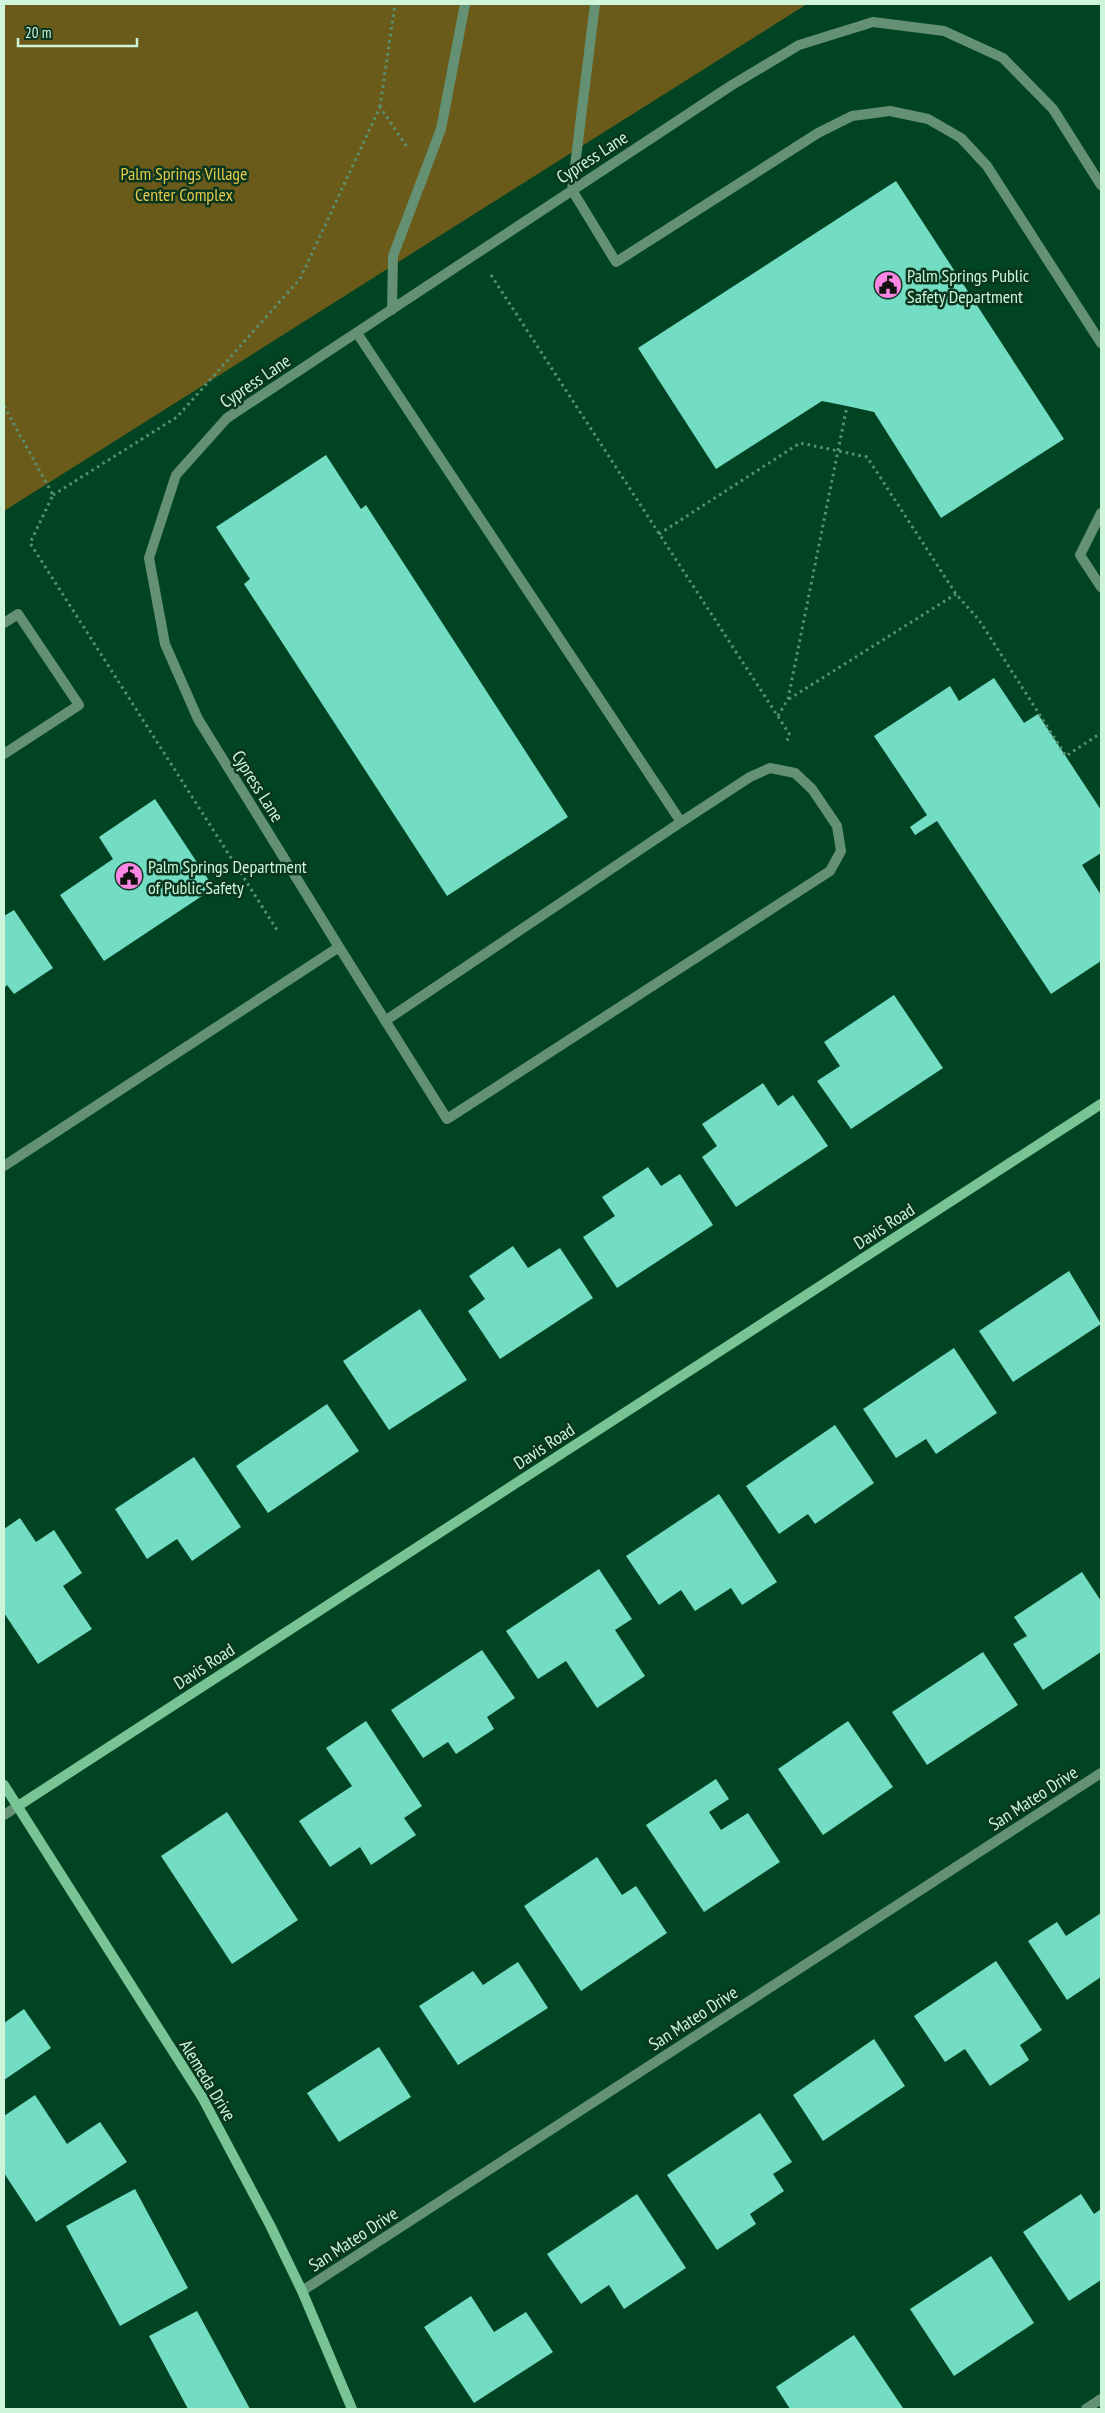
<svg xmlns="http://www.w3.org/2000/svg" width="1105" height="2413" font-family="'PT Sans Narrow',sans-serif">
<rect width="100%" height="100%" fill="#004423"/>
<path fill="#6b5b1a" d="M4 4H807L4 511Z"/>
<path fill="#73ddc3" d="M896 181 1064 439 941 518 874 412 847 406 822 401 716 469 638 348Z
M326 455 361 509 366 505 568 817 447 896 244 584 250 579 216 527Z
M994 678 1024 723 1038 714 1101 810V853L1082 865 1101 895V961L1051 994 937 821 915 835 910 827 927 815 874 736 950 686 959 701Z
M155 799 214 888 104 961 60 895 113 859 99 837Z
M14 910 53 968 14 994 7 985 4 988V916Z
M894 995 943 1068 851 1129 817 1081 840 1066 824 1042Z
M763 1083 778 1106 793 1095 828 1146 736 1207 702 1157 717 1146 702 1124Z
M648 1167 661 1186 680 1174 713 1225 617 1288 583 1237 615 1216 602 1197Z
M513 1246 528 1268 560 1248 593 1298 500 1359 468 1311 485 1299 469 1276Z
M1069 1271 1101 1324 1013 1382 979 1331Z
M420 1309 467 1380 389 1430 343 1361Z
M954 1348 997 1413 936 1454 926 1439 896 1458 863 1409Z
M327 1404 359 1451 268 1513 236 1466Z
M835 1425 874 1483 815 1524 808 1514 779 1534 746 1486Z
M194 1457 241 1527 192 1561 177 1539 147 1559 115 1509Z
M719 1494 777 1582 742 1605 731 1588 695 1611 681 1590 659 1605 626 1556Z
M20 1518 36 1542 54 1530 82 1573 63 1586 92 1629 38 1664 4 1613V1529Z
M599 1569 632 1619 615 1630 645 1676 597 1708 566 1661 538 1679 506 1631Z
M1082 1572 1101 1601V1652L1043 1690 1013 1644 1027 1636 1014 1617Z
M482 1650 515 1698 487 1717 494 1729 456 1754 448 1742 423 1758 391 1710Z
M983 1652 1018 1705 927 1765 892 1712Z
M366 1721 422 1806 404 1818 416 1835 371 1865 360 1847 330 1867 299 1821 352 1786 326 1748Z
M848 1721 893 1787 823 1835 778 1769Z
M716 1779 729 1799 709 1812 721 1830 748 1813 780 1862 704 1912 646 1825Z
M227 1812 298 1920 232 1964 161 1856Z
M597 1857 622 1895 636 1886 667 1933 581 1991 524 1906Z
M1101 1913V1977L1067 2000 1028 1941 1057 1922 1066 1936Z
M996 1961 1042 2030 1020 2045 1029 2060 990 2086 965 2049 945 2062 914 2016Z
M518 1962 548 2008 458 2065 419 2006 473 1971 483 1985Z
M24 2009 51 2048 4 2080V2023Z
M874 2039 905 2086 823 2141 793 2095Z
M379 2047 411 2097 339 2142 307 2093Z
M35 2095 67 2144 100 2122 127 2162 36 2222 4 2173V2116Z
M760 2113 792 2162 773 2174 784 2191 750 2214 756 2224 717 2250 667 2175Z
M135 2189 188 2288 120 2326 66 2226Z
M637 2194 686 2268 624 2309 609 2285 581 2304 547 2254Z
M1081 2194 1094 2214 1101 2209V2280L1069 2301 1023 2232Z
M991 2256 1034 2323 954 2376 910 2309Z
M471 2296 494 2332 526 2312 553 2352 474 2403 424 2327Z
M197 2311 250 2409H188L149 2336Z
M854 2335 903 2408 790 2409 776 2387Z"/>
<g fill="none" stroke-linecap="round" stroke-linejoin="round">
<path stroke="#599172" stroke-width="3" stroke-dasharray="2.5 4" stroke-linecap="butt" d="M380 107 395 4
M491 275 790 735 785 744
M4 406 53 495 30 543 279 933
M53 495 177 417 300 279 380 107 407 147
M659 534 800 443 867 457 956 594 979 620 1066 756 1101 733
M789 699 956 594
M778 716 788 699 847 406"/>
<path stroke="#649174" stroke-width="10" d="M595 4 572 190 616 262 818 133 852 116 890 111 928 119 961 138 987 166 1101 343
M392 310 393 256 441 129 465 4
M357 333 681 822
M1101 513 1080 555 1101 587
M4 623 18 614 79 705 4 754
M339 947 447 1119 830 871 841 851 837 826 812 789 795 773 770 768 750 777 681 822 385 1021
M4 1166 339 947 198 719 165 644 149 558 176 475 227 418 732 85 799 45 873 22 944 31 1003 58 1053 109 1101 185"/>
<path stroke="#649174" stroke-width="10" d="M4 1815 18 1806
M302 2291 1101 1773
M1086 2409 1101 2399"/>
<path stroke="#79c495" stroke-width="10" d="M4 1785 202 2097 270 2225 302 2291 352 2409
M18 1806 1101 1104"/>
</g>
<defs>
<symbol id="civic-disc" viewBox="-11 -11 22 22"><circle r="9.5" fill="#fc86e4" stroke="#0a361f"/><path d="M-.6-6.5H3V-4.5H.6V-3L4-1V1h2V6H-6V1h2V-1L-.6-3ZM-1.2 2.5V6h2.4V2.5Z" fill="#111"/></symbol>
</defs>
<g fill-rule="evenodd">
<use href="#civic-disc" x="872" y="269" width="32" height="32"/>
<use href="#civic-disc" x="113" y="860" width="32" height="32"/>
</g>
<g text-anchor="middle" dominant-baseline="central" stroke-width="5" stroke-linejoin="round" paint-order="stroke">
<g font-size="18" fill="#cef5da" stroke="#0a361f">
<text transform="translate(592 157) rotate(-33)">Cypress Lane</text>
<text transform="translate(255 381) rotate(-34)">Cypress Lane</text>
<text transform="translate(258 786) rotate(58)">Cypress Lane</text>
<text transform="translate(884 1226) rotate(-33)">Davis Road</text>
<text transform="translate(544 1446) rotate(-33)">Davis Road</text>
<text transform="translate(204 1666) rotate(-33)">Davis Road</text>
<text transform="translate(1033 1798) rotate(-33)">San Mateo Drive</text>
<text transform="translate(693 2018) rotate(-33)">San Mateo Drive</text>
<text transform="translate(208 2080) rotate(59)">Alemeda Drive</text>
<text transform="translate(353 2239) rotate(-33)">San Mateo Drive</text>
</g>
<g font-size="18" fill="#e5c74a" stroke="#0a361f">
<text x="184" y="173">Palm Springs Village<tspan x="184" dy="21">Center Complex</tspan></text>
</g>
<g font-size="18" fill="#cef5da" stroke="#0a361f" text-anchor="start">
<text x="907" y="275">Palm Springs Public<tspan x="907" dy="21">Safety Department</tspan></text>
<text x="148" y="866">Palm Springs Department<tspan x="148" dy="21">of Public Safety</tspan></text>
</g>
</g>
<rect width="1105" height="2413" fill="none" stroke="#cef5da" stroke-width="10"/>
<path d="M18 38v8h119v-8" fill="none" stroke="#cef5da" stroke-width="2.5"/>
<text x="25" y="38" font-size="15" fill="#cef5da" stroke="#0a361f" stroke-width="4" paint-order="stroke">20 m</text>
</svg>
